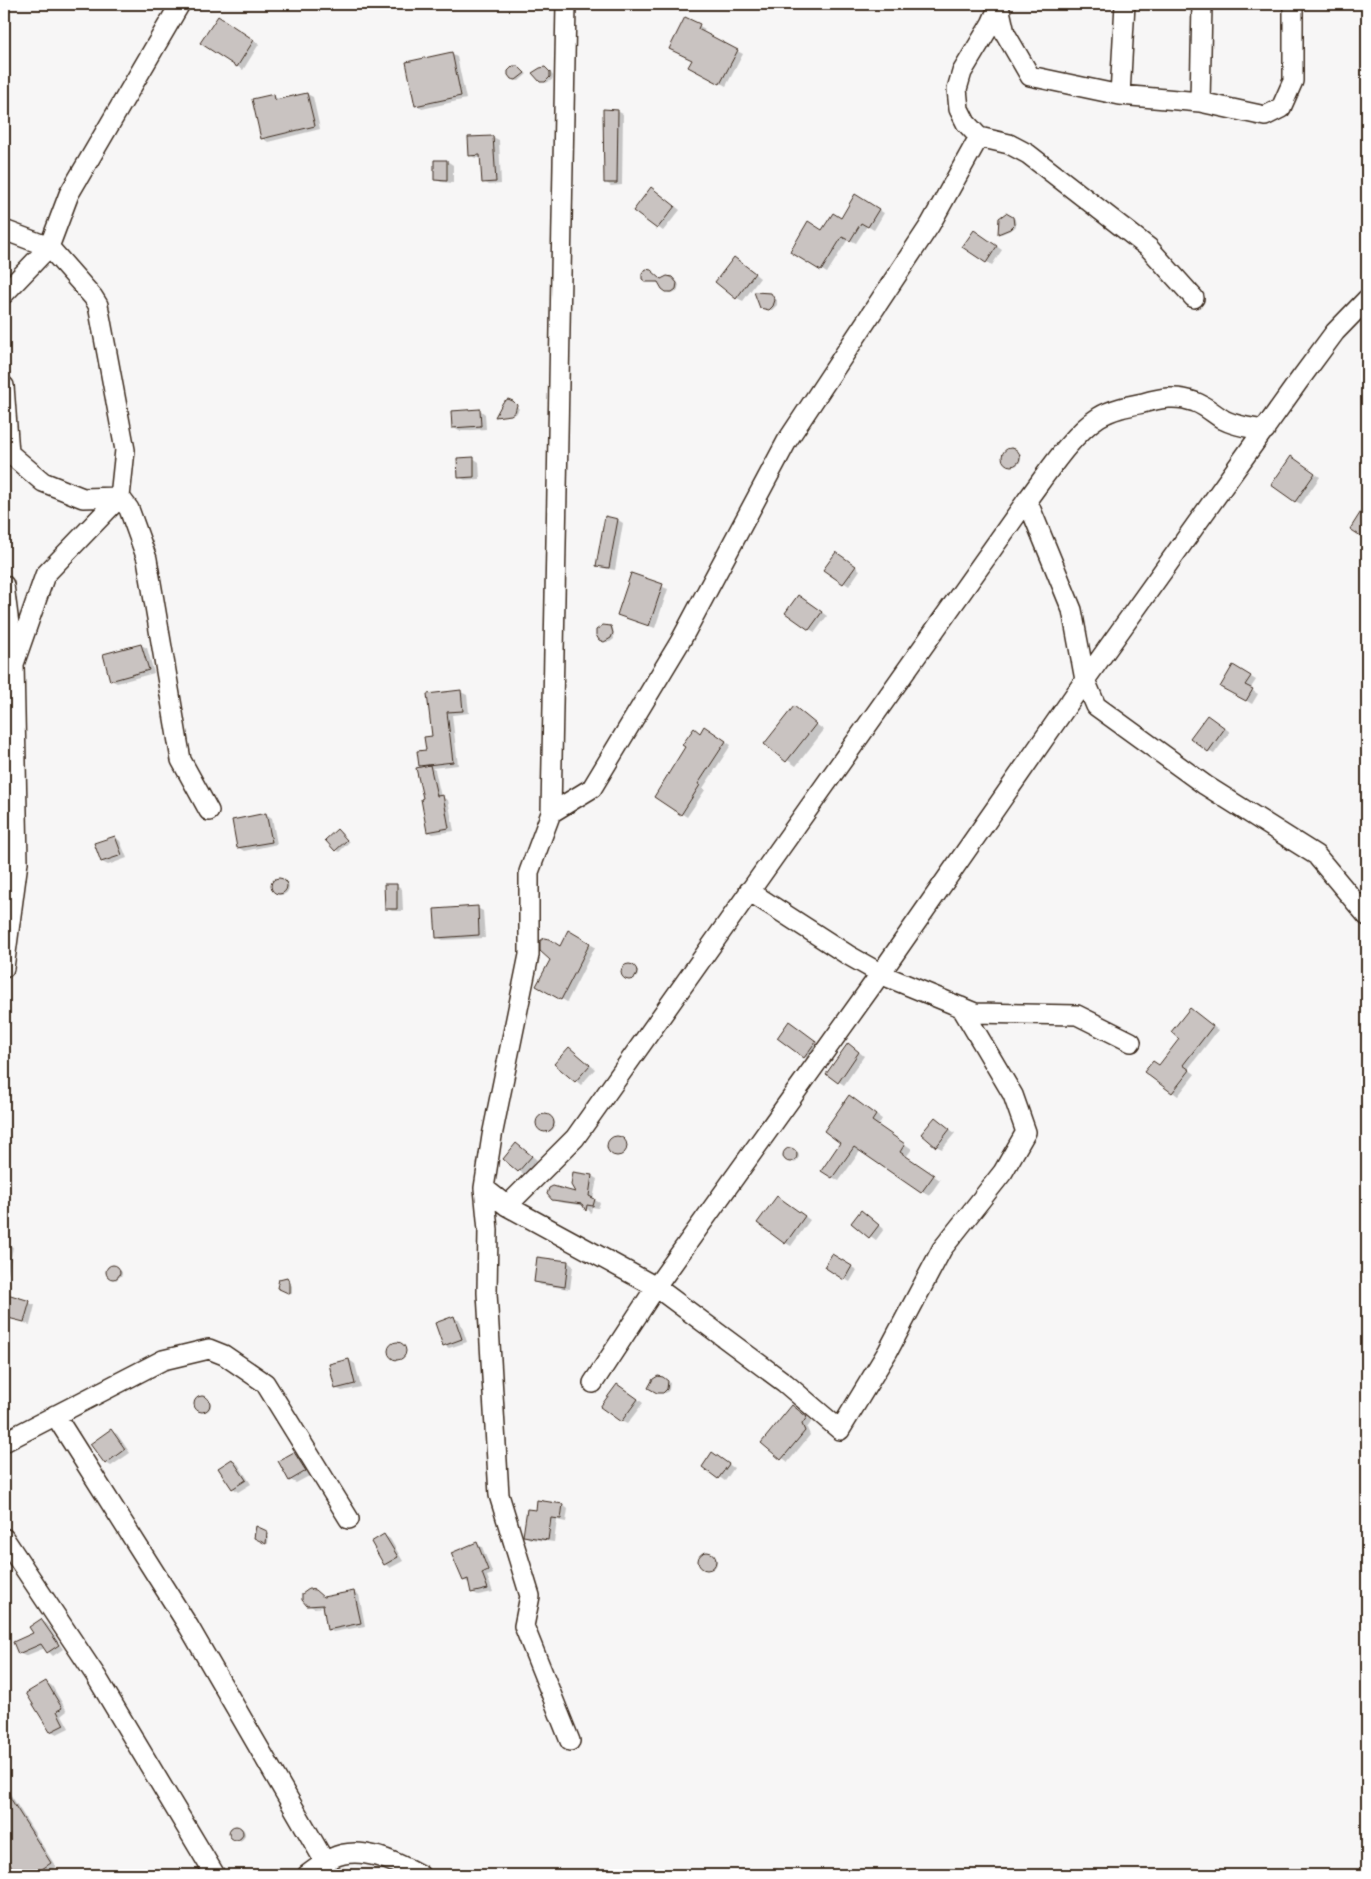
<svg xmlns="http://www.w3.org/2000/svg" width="1371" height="1879" font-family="'Shantell Sans',sans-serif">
<rect width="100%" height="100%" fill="#f7f6f6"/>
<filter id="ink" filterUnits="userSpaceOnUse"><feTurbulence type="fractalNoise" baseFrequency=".02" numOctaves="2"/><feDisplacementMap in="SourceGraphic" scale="10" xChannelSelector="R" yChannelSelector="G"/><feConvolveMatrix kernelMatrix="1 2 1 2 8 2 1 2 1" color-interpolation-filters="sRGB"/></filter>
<g filter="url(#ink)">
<path fill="#0003" d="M1071 4H1097V6Z
M685 18 705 29 703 33 743 54 726 86 690 66 693 60Z
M224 21 259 44 243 70 237 66Z
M451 54 457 57 466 99 422 109 417 105Z
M544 68 551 73 553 76 552 80 546 83 539 79Z
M521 69 527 74 519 81 514 80Z
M307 94 313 97 320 129 268 142 262 138 273 96 280 100Z
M617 111 623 114 622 185 611 186 605 182Z
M493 137 499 140 501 184 489 185 484 182 482 158H475L470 155Z
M447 161 453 165V183L441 182 435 179Z
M657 192 680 210 663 231 635 211Z
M856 196 884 213 874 230 867 226 856 243 848 239 827 273 791 251 841 220Z
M1008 215 1015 219 1016 226 1013 229 1001 234 999 233Z
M980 235 1002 250 992 265 987 262Z
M740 262 760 278 743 301 737 298Z
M651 271 661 280 672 278 675 279 679 285 677 292 670 293 663 288 660 283 647 281Z
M770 295 777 300V305L772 310H766L763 308Z
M513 402 519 409 516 414 496 417Z
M480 410 485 414 486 429 459 431 454 428Z
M1005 458a8 8 0 1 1 16 0a8 8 0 1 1-16 0Z
M473 458 479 462 480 479 465 480 459 477Z
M1297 461 1320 477 1301 504 1295 501Z
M618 520 623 523 615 570 603 568 598 565Z
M842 557 860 570 849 586 825 570Z
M632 575 668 589 655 628 618 615Z
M804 599 827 616 815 632 809 629Z
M611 627 613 628 614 639 610 642H605L602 641Z
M141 645 147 648 154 673 117 683 111 680 104 655Z
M1234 667 1256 680 1250 689 1258 694 1252 704 1222 686Z
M461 692 467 695 469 713 452 715 458 765 432 768 435 770 441 797 448 800 454 831 433 834 428 831 424 800V768L420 765 433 737 429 695Z
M794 708 824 730 796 766 765 744Z
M1213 719 1230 732 1214 754 1208 751Z
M710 731 731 745 703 788 705 790 687 817 655 797 701 734Z
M266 814 272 818 277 844 244 851 239 848Z
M338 831 349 842 339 852 327 840Z
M115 837 120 841 127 858 108 865 102 862 96 844Z
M273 887a8 8 0 1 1 16 0a8 8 0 1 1-16 0Z
M397 885 402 889 403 911H392L386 908Z
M477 908 483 911 485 938 443 940 437 937Z
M569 932 595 947 567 1002 538 985Z
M624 973a7 7 0 1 1 14 0a7 7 0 1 1-14 0Z
M1190 1009 1218 1030 1188 1069 1195 1074 1178 1096 1146 1072 1160 1066 1181 1038Z
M795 1026 821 1046 810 1060 805 1057Z
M854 1048 864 1056 844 1085 838 1081Z
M575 1052 595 1069 581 1085 556 1064Z
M856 1101 882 1119 878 1126 912 1149 906 1157 940 1180 929 1196 861 1150 839 1181 832 1177Z
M539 1124a8 8 0 1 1 16 0a8 8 0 1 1-16 0Z
M940 1122 955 1133 942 1149 936 1146Z
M609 1147a9 9 0 1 1 18 0a9 9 0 1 1-18 0Z
M517 1144 537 1160 525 1175 504 1159Z
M790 1149 798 1152 799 1157 795 1163 787 1159 785 1153Z
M592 1176 597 1179 593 1199 600 1203 598 1208 592 1207 591 1213 585 1206 559 1202 553 1199 578 1194Z
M783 1201 810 1220 791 1246 786 1243Z
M867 1215 884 1229 876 1240 852 1223Z
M4 1243 13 1247 8 1274 4 1273Z
M832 1256 857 1270 850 1282 825 1267Z
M568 1262 573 1266 570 1289 541 1285 536 1282Z
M112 1266 122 1272V1275L116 1280 107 1272Z
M286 1278 292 1286V1294L278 1287Z
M10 1296 35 1305 30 1325 12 1318Z
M454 1318 460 1321 467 1342 449 1348 444 1345Z
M390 1352a8 8 0 1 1 16 0a8 8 0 1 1-16 0Z
M349 1360 355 1364 361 1387 342 1391 336 1388Z
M661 1377 670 1383 669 1390 666 1393H661L649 1388Z
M623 1388 643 1403 627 1424 621 1421Z
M197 1405a7 7 0 1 1 14 0a7 7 0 1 1-14 0Z
M792 1406 812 1421 807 1428 810 1435 788 1462 763 1443Z
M111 1431 117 1434 130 1453 111 1466 106 1463Z
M294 1453 300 1457 311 1475 296 1483 290 1480Z
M718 1457 734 1468 725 1481 703 1466Z
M232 1461 238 1464 251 1484 238 1492 233 1488Z
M563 1505 568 1509 566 1522 557 1520 554 1542 530 1539 525 1536 537 1512Z
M257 1528 269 1533 268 1544 256 1537Z
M384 1535 390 1539 403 1561 390 1568 385 1564Z
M477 1544 482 1547 493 1574 487 1576 493 1592 478 1595 472 1592 470 1584 464 1580Z
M701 1562a8 8 0 1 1 16 0a8 8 0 1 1-16 0Z
M354 1592 359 1595 365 1626 333 1632 328 1629 324 1607 314 1608 308 1605 324 1598Z
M41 1620 47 1624 63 1649 53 1656 45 1648 25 1656 19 1653 35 1634Z
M46 1682 52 1686 67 1711 62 1715 69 1728 57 1734 51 1731Z
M4 1784 56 1867 47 1872 48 1875H18L4 1852Z
M231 1834a7 7 0 1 1 14 0a7 7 0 1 1-14 0Z"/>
<path fill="#c9c3c1" stroke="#3b2a1e" d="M218 16 254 40 237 67 200 43Z
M685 17 700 24 698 29 738 50 720 84 688 67 692 60 669 49Z
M452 52 461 96 415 106 406 62Z
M513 66H518L525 73 516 80 511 79 508 75V71Z
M545 67 550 72V77L545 82H540L532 73 540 68Z
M307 93 315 126 261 139 252 99 274 94 275 100Z
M603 109 618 110 617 183H604Z
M493 136 496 182 482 183 480 155 469 156 468 137Z
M434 160H447V181L434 180Z
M651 187 675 206 657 229 633 211Z
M855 194 879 209 868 227 861 223 850 241 842 237 821 271 790 252 808 221 822 230 833 213 841 218Z
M1006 213 1013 217 1014 225 1010 229 998 234 999 218Z
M974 230 997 246 986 263 962 247Z
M734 257 755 273 736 299 715 282Z
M646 269 651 270 661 279 667 276 672 277 677 283 676 289 672 292H666L662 289 658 282H646L642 279V274Z
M754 292 771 293 775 300 773 306 769 310 760 308Z
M508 399 513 401 517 405 515 412 511 415 495 417 503 402Z
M480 409 481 426 452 428 451 411Z
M1002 457a9 9 0 1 1 18 0a9 9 0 1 1-18 0Z
M1291 456 1315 473 1295 502 1271 485Z
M474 457V477L458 478 457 458Z
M1367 502V540L1350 529Z
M605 516 618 519 609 568 596 566Z
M836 552 856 566 843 584 823 570Z
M631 573 663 584 649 626 617 615Z
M798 595 822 612 809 630 785 613Z
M603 625 611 626 613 633 611 638 604 642 599 640 596 635V630Z
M141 644 149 670 110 681 103 654Z
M1233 665 1251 676 1245 685 1253 689 1246 701 1220 687Z
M461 690 463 711 447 712 453 762 419 766 417 751 426 750 424 737 432 736 427 694Z
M794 706 816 724 786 762 764 744Z
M1207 715 1225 728 1208 752 1190 738Z
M704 726 726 741 698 784 700 785 681 815 654 797 685 747 682 745 694 728 700 733Z
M430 765 437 796 443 795 449 828 427 832 421 799 423 798 416 768Z
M266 813 272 842 237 848 232 820Z
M337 829 347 840 335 851 325 840Z
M115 836 122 855 101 862 94 843Z
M271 886a8 8 0 1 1 16 0a8 8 0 1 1-16 0Z
M384 884H397V909H385Z
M478 906 479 935 436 938 434 909Z
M568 930 590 943 561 1000 536 986 550 960 540 951V941L544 938 549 939 560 946Z
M621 972a8 8 0 1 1 16 0a8 8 0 1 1-16 0Z
M1190 1008 1213 1026 1183 1065 1190 1070 1172 1093 1144 1072 1153 1061 1159 1065 1179 1039 1171 1032Z
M789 1021 816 1041 804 1058 777 1038Z
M848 1043 859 1052 838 1083 826 1074Z
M569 1047 590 1065 575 1082 554 1064Z
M849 1095 876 1115 872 1121 905 1144 900 1152 934 1175 921 1193 854 1147 832 1178 821 1171 840 1143 824 1131Z
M536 1123a9 9 0 1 1 18 0a9 9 0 1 1-18 0Z
M935 1117 950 1129 936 1147 921 1134Z
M607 1146a10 10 0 1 1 20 0a10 10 0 1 1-20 0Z
M516 1143 532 1156 518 1172 503 1159Z
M783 1155a7 7 0 1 1 14 0a7 7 0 1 1-14 0Z
M573 1172 592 1175 589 1196 595 1199 593 1206 587 1205 586 1211 582 1204 552 1200 547 1194 549 1188 553 1186 575 1192 571 1185Z
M777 1196 805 1216 785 1244 757 1223Z
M861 1210 879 1225 869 1238 851 1223Z
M832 1254 852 1266 844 1280 824 1267Z
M537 1257 568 1261 565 1287 534 1282Z
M106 1272a7 7 0 1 1 14 0a7 7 0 1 1-14 0Z
M287 1277 290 1283V1294L277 1288 279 1279Z
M4 1293 30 1301 24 1322 4 1317Z
M454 1316 462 1339 443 1346 435 1323Z
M388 1351a9 9 0 1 1 18 0a9 9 0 1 1-18 0Z
M349 1359 355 1384 335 1389 329 1364Z
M658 1376 663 1377 668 1381 667 1389 663 1393H657L648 1388 653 1379Z
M617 1384 638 1399 621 1422 600 1407Z
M194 1404a8 8 0 1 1 16 0a8 8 0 1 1-16 0Z
M792 1405 807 1417 802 1424 805 1431 781 1460 761 1443Z
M111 1429 125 1449 105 1464 90 1444Z
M294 1452 306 1471 289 1481 278 1461Z
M712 1452 729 1464 718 1479 702 1467Z
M232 1459 246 1480 232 1489 218 1468Z
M537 1500 563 1504 561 1519 551 1518 548 1540 523 1536 527 1509 536 1510Z
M256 1526 267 1531 266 1544 254 1538Z
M384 1534 398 1557 384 1565 371 1542Z
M477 1542 488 1570 482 1573 488 1589 471 1593 468 1579 463 1581 451 1553Z
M698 1561a9 9 0 1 1 18 0a9 9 0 1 1-18 0Z
M309 1589 315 1590 323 1597 354 1591 361 1623 327 1630 323 1605 307 1606 302 1600V1594Z
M41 1619 59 1645 47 1653 41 1644 18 1654 13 1642 33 1633 29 1627Z
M46 1681 62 1708 57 1711 64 1725 50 1732 26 1693Z
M4 1788 51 1863 42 1869 46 1875H17L4 1855Z
M229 1833a7 7 0 1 1 14 0a7 7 0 1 1-14 0Z"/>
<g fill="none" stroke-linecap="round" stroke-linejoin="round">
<defs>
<path id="street" d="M566 4 551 813 529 872V955L492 1136 484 1188 507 1206 656 1287 881 973 1085 680 1298 382 1335 332 1367 299
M998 4 999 6 991 24 962 72 957 89 959 109 966 123 979 137 1009 144 1028 154 1149 248 1194 298
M999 6 1005 33 1030 76 1120 95 1200 102 1265 116 1281 108 1293 81V4
M1120 95 1125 4
M1200 102 1202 4
M4 230 49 247 93 297 98 305 125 450 120 497 45 575 14 664
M4 294 49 247 69 194 180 4
M4 386 9 453 43 482 83 498 120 497 129 509 147 559 181 760 209 811
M1027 500 1072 610 1085 680 1096 706 1205 785 1316 855 1367 916
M4 585 14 664 18 862 4 968
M551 813 592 788 680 642 787 441 930 225 979 137
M749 891 848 955 885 976 975 1013 1077 1015 1131 1042
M484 1188 488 1230 487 1293 499 1495 530 1596 524 1626 570 1741
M507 1206 575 1138 1027 500C1046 475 1072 434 1099 417 1112 409 1128 406 1143 403 1160 398 1177 395 1195 402 1206 406 1214 414 1224 420 1236 426 1251 428 1265 430
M593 1383 656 1287 785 1383 840 1430 888 1351 942 1249 1003 1172 1026 1132 1013 1095 961 1007
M55 1415 189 1627 325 1862
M4 1442 163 1360 209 1349 224 1355 265 1383 349 1519
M4 1538 96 1676 215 1875
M307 1875C315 1869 323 1863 332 1858 360 1844 396 1862 420 1875"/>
</defs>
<use href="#street" stroke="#3b2a1e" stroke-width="22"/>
<use href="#street" stroke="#fff" stroke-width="19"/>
</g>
</g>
<rect width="1371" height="1879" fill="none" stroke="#fff" stroke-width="20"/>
<rect x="10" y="10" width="1351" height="1859" fill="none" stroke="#3b2a1e" stroke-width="2" filter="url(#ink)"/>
</svg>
